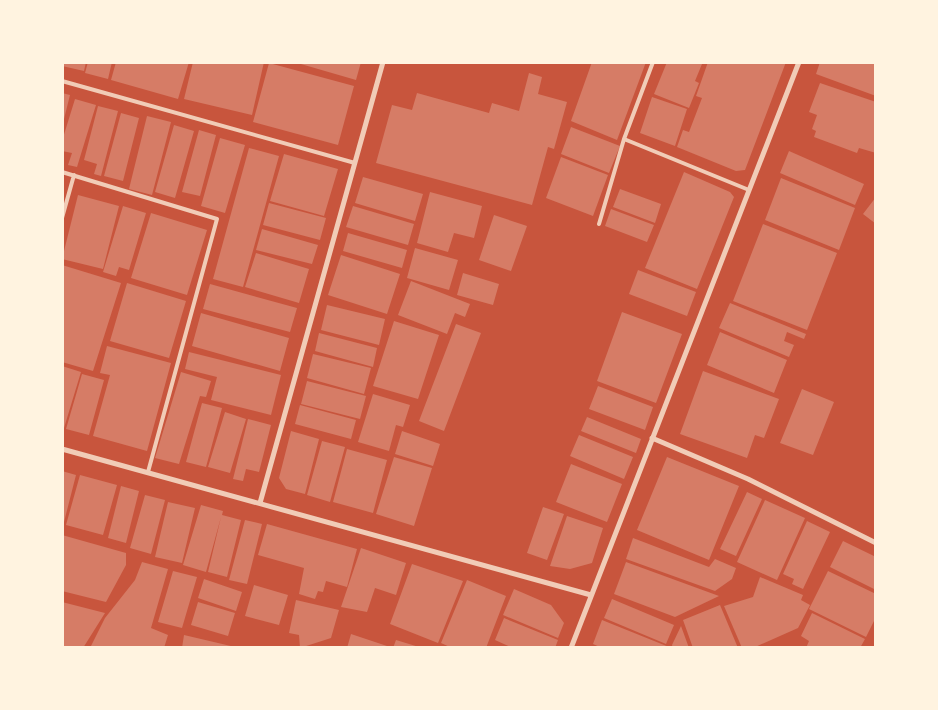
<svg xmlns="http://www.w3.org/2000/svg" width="938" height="710" font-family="'Varela Round',sans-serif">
<rect width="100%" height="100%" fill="#c8553d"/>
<path fill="#d67c66" d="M62 62H86L84 71 62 66Z
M88 62H112L108 79 85 73Z
M116 62H189L178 99 111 80Z
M193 62H264L252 115 184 99Z
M294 62H361L356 80Z
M592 62H646L617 140 571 121Z
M667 62 702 64 695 81 699 83 689 108 654 94Z
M708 62H786L745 170 736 171 677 147 683 130 689 132 702 98 696 96Z
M820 62H876V96L816 74Z
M269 63 354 86 338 145 253 122Z
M529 73 542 77 538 94 567 102 554 149 548 147 532 205 376 163 392 105 412 110 417 93 489 113 492 103 519 111Z
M820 83 876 102V153L859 148 857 153 814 137 816 131 812 129 817 115 809 112Z
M62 93 70 95 63 123H62Z
M652 97 687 109 675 146 640 133Z
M75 99 96 105 77 167 68 165 72 153 62 151V141Z
M98 106 118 111 101 176 94 174 97 164 84 160Z
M121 113 139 118 123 181 104 176Z
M147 116 171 122 152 195 129 189Z
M174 125 194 131 175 198 155 192Z
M571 127 620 146 609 173 561 154Z
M199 130 216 135 200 196 182 192Z
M220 138 245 145 225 213 201 206Z
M249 148 279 156 243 287 213 279Z
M789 151 864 184 855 205 780 173Z
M284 154 338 169 324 216 270 201Z
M561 157 608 175 593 216 546 198Z
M684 172 730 192 734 197 697 289 645 268Z
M363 177 423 194 415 221 355 203Z
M781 178 855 208 839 250 765 220Z
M620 189 661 204 655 223 613 207Z
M430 192 482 206 474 238 454 233 448 252 417 243Z
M78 195 119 206 103 269 62 259Z
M876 197V224L863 214Z
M269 203 326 218 320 240 263 225Z
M123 206 146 213 129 270 119 267 116 276 103 272Z
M353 206 414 224 408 245 346 227Z
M611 209 654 225 647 242 605 226Z
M151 213 207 230 187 295 131 278Z
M494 215 527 226 511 271 479 260Z
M763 224 837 253 807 330 733 301Z
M262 229 318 245 312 264 256 250Z
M348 233 407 250 402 268 343 251Z
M415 248 458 260 449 290 407 278Z
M256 253 309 269 299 303 245 287Z
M341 255 400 274 387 314 328 295Z
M62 265 121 283 93 371 62 362Z
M638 270 696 292 687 316 629 294Z
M463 273 499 284 493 305 457 295Z
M411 281 470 304 465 317 455 313 447 334 398 315Z
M127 283 186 301 169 358 110 341Z
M210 284 297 308 290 332 203 309Z
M730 303 806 334 804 339 787 332 784 341 794 345 789 357 719 328Z
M327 305 385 319 379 345 321 330Z
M622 312 682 334 656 403 597 381Z
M201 313 289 338 280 371 192 346Z
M394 321 439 335 418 399 373 386Z
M456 324 481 333 444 431 419 421Z
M720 332 787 360 774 393 707 365Z
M319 333 377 348 373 367 315 351Z
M107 346 171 363 147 451 93 436 110 375 100 373Z
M189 352 281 375 271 415 211 400 217 377 185 369Z
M313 354 371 368 364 394 307 378Z
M62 366 81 372 64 428H62Z
M703 371 779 399 764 438 755 435 747 458 680 434Z
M181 372 211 381 206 397 200 396 179 464 155 458Z
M82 374 104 380 89 435 66 429Z
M307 381 366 396 360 419 301 404Z
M598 386 653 407 645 430 589 409Z
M802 389 834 402 813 455 780 443Z
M373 394 410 405 403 427 396 425 389 451 358 442Z
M202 403 222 408 206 467 186 462Z
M300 405 356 420 351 439 295 424Z
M225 412 246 419 230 473 208 467Z
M587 417 641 439 636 453 581 431Z
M248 419 271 425 259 472 246 469 243 481 233 479Z
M291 431 319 439 305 494 286 489 279 478Z
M402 431 440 444 433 466 395 454Z
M579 435 633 457 624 479 570 456Z
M322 441 345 447 330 502 307 495Z
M347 449 387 460 373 513 333 502Z
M394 457 432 468 414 526 376 514Z
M667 457 739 486 709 560 637 530Z
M571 464 622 484 607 522 556 502Z
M62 471 76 475 63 526H62Z
M80 475 117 485 103 535 66 525Z
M121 486 139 491 126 543 108 538Z
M747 492 762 499 736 556 720 549Z
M145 495 165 500 151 554 130 548Z
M765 500 805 518 777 580 737 562Z
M168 502 195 508 182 563 155 557Z
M201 505 223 511 222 515 241 520 227 577 208 572 221 517 206 572 183 565Z
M543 507 564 514 547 560 527 553Z
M567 516 603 528 592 563 570 569 550 566Z
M245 520 262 524 247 584 229 580Z
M807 521 830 532 803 589 792 584 794 579 783 574Z
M267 524 357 549 347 587 326 581 323 592 318 591 315 599 299 594 304 568 258 555Z
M62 535 126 553V565L106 602 62 591Z
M633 538 709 567 715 559 736 568 732 579 715 591 626 559Z
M843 541 876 557V590L830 567Z
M361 548 406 563 396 595 375 588 367 612 341 607Z
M142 562 168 569 151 628 168 635 164 648H90L105 618 135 580Z
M626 562 719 596 675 617 614 594Z
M412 564 463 581 438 643 390 624Z
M173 571 197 577 182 628 158 622Z
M828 571 876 594V617L866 637 809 609Z
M760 577 803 595 801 600 810 605 798 628 753 648H742L724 606 753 597Z
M204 579 242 592 236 611 198 598Z
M467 580 506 596 486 648H452L441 643Z
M254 585 288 595 279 625 245 616Z
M514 589 551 605 564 623 558 638 503 615Z
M612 599 674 625 666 644 604 618Z
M296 600 339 610 331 638 300 648 299 635 289 633Z
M62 602 105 613 83 648H62Z
M198 602 235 613 228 636 191 625Z
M720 605 738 648H693L683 620Z
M812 613 865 639 860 648H806L809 641 801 636Z
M504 618 558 640 555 648H513L495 640Z
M602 620 669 647V648H602L593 644Z
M681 626 689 648H673L672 645Z
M351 634 390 647V648H347Z
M184 635 235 647V648H182Z
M396 640 419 647V648H393Z"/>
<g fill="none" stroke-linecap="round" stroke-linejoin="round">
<path stroke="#f1ccb7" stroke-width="4" d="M62 81 355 163
M624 139 749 190
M62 172 217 219 148 472
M62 218 74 175
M599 224 624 139 653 62"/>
<path stroke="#f1ccb7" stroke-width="5" d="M652 438 748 479 876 543
M62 449 591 595
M260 503 383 62
M571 648 799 62"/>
</g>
<rect width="938" height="710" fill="none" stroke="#fff3e0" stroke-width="128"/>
</svg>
